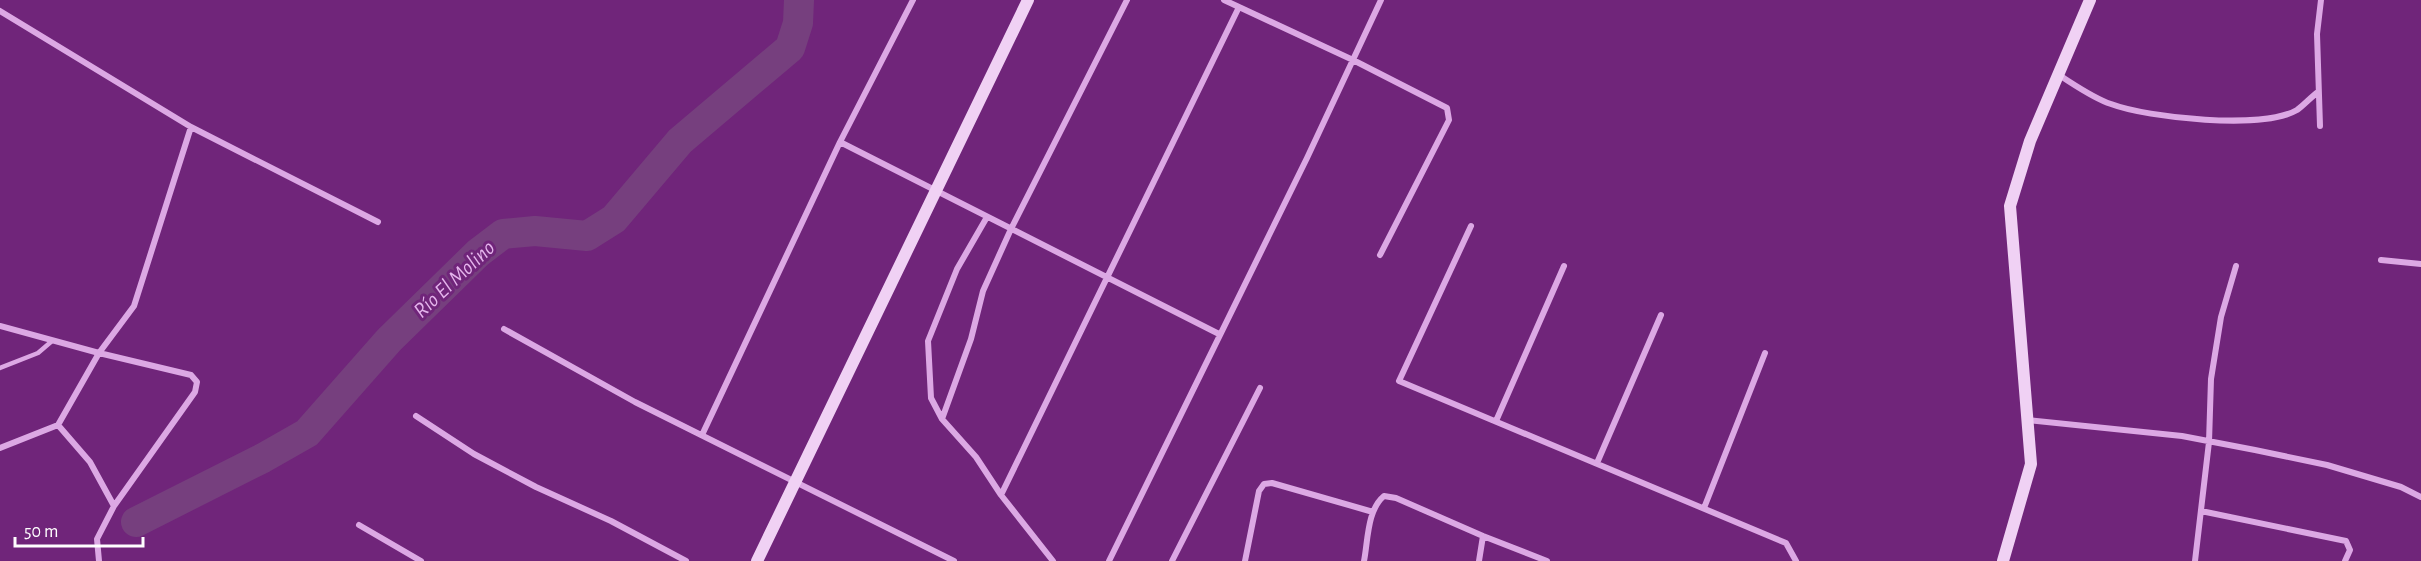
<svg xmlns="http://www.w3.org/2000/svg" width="2421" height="561" font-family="'Alegreya Sans',sans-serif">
<rect width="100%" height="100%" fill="#70257a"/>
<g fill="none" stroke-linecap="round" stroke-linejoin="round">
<path stroke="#763f7e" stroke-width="30" d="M136 522 263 458 307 433 389 340 478 253 503 234 535 231 587 236 614 219 680 141 790 48 798 23 799 0"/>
<path stroke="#dca8e4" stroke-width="4.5" d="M0 368 38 353 52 341"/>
<path stroke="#dca8e4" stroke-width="6" d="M1224 0 1353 60 1447 108 1449 120 1380 255
M0 11 191 127 378 222
M2059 75C2075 85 2093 98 2111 104 2148 118 2263 130 2297 110 2304 105 2311 97 2318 92
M2320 126 2317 34 2321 0
M840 142 1219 334
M987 217 957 269 928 341 931 398 942 419 976 457 1001 495 1053 561
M1471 226 1399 381 1786 543 1796 561
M2381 260 2421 264
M0 326 99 353 191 375 197 382 195 392 114 506 90 462 58 425 0 448
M504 329 635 402 954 561
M416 416 474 454 536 487 611 521 686 561
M942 419 971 339 983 291 1011 229 1127 0
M2028 420 2182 436 2255 450 2327 465 2401 487 2421 497
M1496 421 1564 266
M58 425 99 353 134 306 191 127
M702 435 840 142 913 0
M1597 463 1661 315
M1001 495 1239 7
M1704 508 1765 353
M2201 511 2346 541 2350 550 2345 561
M359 525 421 561
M99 561 97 539 114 506
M1109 561 1307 158 1381 0
M1172 561 1260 388
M1245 561 1259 491 1264 484 1272 483 1373 512
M1364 561C1368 541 1367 510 1384 496L1396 498 1483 536 1547 561
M1479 561 1483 536
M2195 561 2209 442 2211 379 2221 317 2236 266"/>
<path stroke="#f0d1f4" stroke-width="12" d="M757 561 1028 0
M2003 561 2031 464 2010 206 2030 141 2090 0"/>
</g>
<g text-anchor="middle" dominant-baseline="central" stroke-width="6" stroke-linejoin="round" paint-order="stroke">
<g font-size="22" font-style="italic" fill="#e4b4ec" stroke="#70257a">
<text transform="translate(454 279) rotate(-43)">Río El Molino</text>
</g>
</g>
<path d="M15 537v9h128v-9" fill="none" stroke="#ffffff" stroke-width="3"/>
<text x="24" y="537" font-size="18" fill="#ffffff" stroke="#70257a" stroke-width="4.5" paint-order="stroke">50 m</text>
</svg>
